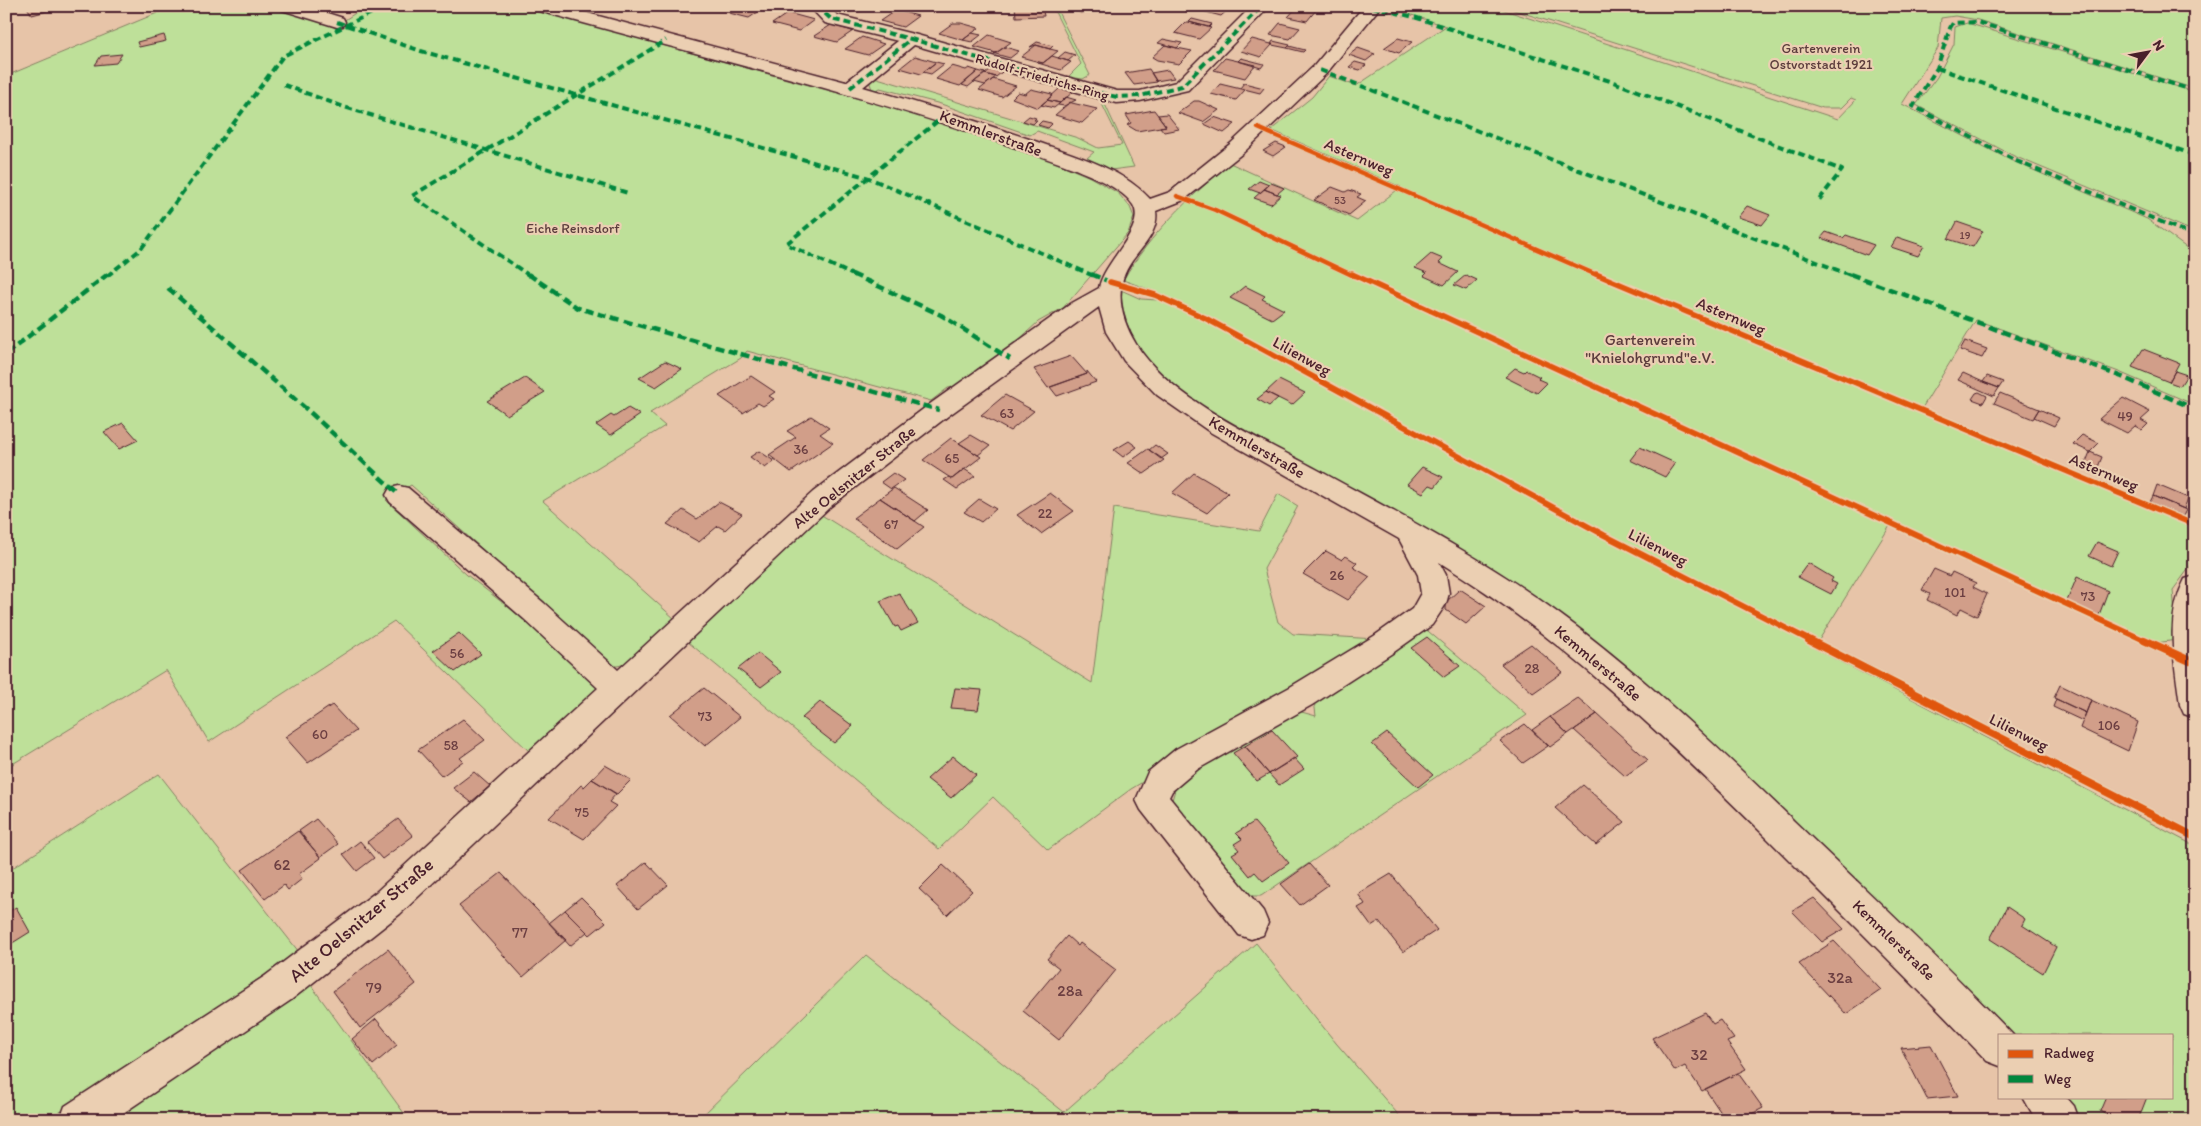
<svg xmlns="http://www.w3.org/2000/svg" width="2201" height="1126" font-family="Itim,sans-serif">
<rect width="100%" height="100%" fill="#e7c4a8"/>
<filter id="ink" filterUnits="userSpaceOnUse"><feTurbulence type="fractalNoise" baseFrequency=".02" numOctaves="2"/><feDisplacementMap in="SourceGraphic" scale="10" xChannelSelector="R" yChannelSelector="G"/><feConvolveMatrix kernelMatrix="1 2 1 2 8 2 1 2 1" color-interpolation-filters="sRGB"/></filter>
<g filter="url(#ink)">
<path fill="#bee099" stroke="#848062" d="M174 6H279L334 27 366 6H520L929 118 1029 151 1090 177 1118 193 1130 207 1134 217 1128 233 1063 308 1038 322 1012 346 955 387 948 388 931 401 747 351 741 358 650 413 665 426 543 501 675 619C661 633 633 669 612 666L411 485 386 500 467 575 553 642 600 688 532 754 394 621 209 742 166 670 6 768V76Z
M1052 6H1055L1090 75 1083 79 1068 77 1081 64Z
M1384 6H1492L1838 119 1856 100 1851 98 1841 108H1823L1501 6H2195V89L1978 20 1955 16 1941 18 1938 48 1902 104 2010 160 2147 219 2195 254V405L2119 372 1976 320 1919 413 2195 527V560L2173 590 2177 640 2155 643 1893 521 1814 648 2195 846V1120H2082L2063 1097H2172V1035H2006L1589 637 1181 394C1148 365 1123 337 1121 290L1141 299 1157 300 1162 294 1123 280C1150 234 1190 197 1230 163L1357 221 1401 187 1271 130 1312 97 1329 76 1356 86 1446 26Z
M1967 23 2195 92V232L2014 156 1916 105 1937 77 1954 44 1955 27Z
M874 77 1078 138 1098 148 1122 145 1099 98 1103 100 1134 167 1111 170 1087 158 1094 152 1037 131 1030 135 941 104 880 88 877 90 872 89 869 81Z
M1278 494 1298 506 1264 569 1278 622 1293 634 1376 639 1347 659 1131 789 1048 850 993 797 939 849 688 642 820 514 1092 683 1114 508 1259 531Z
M1422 626 1527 715 1261 896H1244L1170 807 1179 776 1287 708 1316 716 1314 700Z
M159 774 299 952 48 1120H6V872Z
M1256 943 1336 1043 1403 1120H698L866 955 1064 1112Z
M308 981 409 1120H105Z"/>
<path fill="#d19e89" stroke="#4a1f2b" d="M26 6H66L32 15Z
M740 6H756L764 8 749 18 729 13Z
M847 6H874L875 9 850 12Z
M1015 6H1042L1044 16 1016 17Z
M1072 6H1108L1111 8 1080 13Z
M1202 6H1230L1231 7 1221 16 1198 10Z
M1298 6H1300L1316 10 1307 21 1288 17Z
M896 10 918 16 903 27 880 21Z
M788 13 814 20 799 31 772 24Z
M1192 19 1212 24 1209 27 1189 22Z
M1186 22H1189L1211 28 1199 39 1175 33Z
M953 23H961L979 28 963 40 939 33Z
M1280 23 1300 28 1290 39 1270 35Z
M831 25 853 31 837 42 814 36Z
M972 33 981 35 972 42 963 40Z
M164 35 166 41 139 47 137 42Z
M989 35 1011 42 996 53 974 47Z
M862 37 884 44 868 55 845 49Z
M1398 38 1412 42 1399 53 1384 48Z
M1163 39 1182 43 1177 48 1158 43Z
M1252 39 1271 44H1273L1261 57 1241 51Z
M1273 41 1290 45 1287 48 1272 45 1271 44Z
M1037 42 1053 46 1050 49 1036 45 1030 47Z
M1036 45 1050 49 1058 51 1043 63 1021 57Z
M1165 45 1177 48 1192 51 1179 64 1157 60 1152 57Z
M1289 46 1305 50 1303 52 1287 48Z
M1005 47 1019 51 1010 58 992 53H996Z
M1358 48 1375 54 1366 61 1349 55Z
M1065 52 1075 55 1068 61 1058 58Z
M122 54 116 63 95 65 101 56Z
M915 56 936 62 921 74 900 68Z
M1052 56 1068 61 1071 62 1061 70 1038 63H1043Z
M1225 58 1238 61 1255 65 1245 78 1214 70Z
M1241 58 1264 64 1261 68 1238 61Z
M936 62 944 64 931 74 923 72Z
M1355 62 1366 65 1360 70 1349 67Z
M952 66 966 70 969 68 978 71 960 86 936 79Z
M991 69 1002 72 996 77 985 74Z
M1149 69 1157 82 1134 85 1125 73Z
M1168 70 1174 78 1156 81 1151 73Z
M978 71 985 73 968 87 962 85Z
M985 74 996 77 985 85 974 82Z
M993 79 1016 86 1002 97 979 90Z
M1244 83 1264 88 1260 93 1240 88Z
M1220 84 1245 90 1236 100 1211 94Z
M1060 88 1073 92 1060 103 1047 100Z
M1031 89 1052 94 1053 95 1038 108 1012 98 1018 92 1025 94Z
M1066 97 1076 100 1064 106 1058 105Z
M1047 100 1060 103 1054 108 1041 105Z
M1194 101H1199L1219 110 1203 122 1178 113Z
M1070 102 1072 103 1097 109 1082 123 1055 115Z
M1154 110 1166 126 1137 131 1127 125 1131 123 1126 115Z
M1167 114 1179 129 1164 132 1160 127 1166 126 1158 115Z
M1029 116 1036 118 1034 120H1037L1033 124 1023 121Z
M1214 117 1235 124 1224 133 1204 124Z
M1042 121 1051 123 1052 124 1048 128 1038 125Z
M1276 143 1286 147 1273 156 1263 151Z
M1259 181 1269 185 1260 193 1249 189Z
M1271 183 1284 188 1277 194 1264 189Z
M1332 187 1345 192 1349 190 1361 194 1357 197 1366 201 1349 215 1314 200Z
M1264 189 1277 194 1281 195 1271 204 1254 198Z
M1747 206 1770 215 1762 225 1738 217Z
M1957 222 1983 231 1973 247 1948 239Z
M1826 232 1843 238 1846 235 1874 245 1867 255 1821 238Z
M1897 237 1924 246 1918 256 1891 247Z
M1431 254 1443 259 1439 263 1458 272 1444 285 1424 276 1427 273 1415 268Z
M1466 275 1477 280 1466 290 1454 285Z
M1245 286 1265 296 1262 299 1284 310 1272 319 1230 298Z
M1965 341 1987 349 1982 358 1960 350Z
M2143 349 2179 363 2169 382 2132 367Z
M1071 356 1087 374 1048 388 1034 369Z
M665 361 682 369 656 387 639 378Z
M1515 368 1524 372 1526 370 1540 377 1538 379 1547 383 1537 393 1505 377Z
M1087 371 1096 382 1057 396 1050 387 1087 374Z
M2175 371 2187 375 2180 386 2169 382Z
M1963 373 1983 382 1999 388 1994 396 1958 380Z
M751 376 775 392 769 396 774 399 763 406 758 403 743 413 719 396Z
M1987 376 2003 382 1999 388 1983 382Z
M525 378 545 392 507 415 487 401Z
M1279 380 1305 393 1292 405 1266 392Z
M1266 392 1278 398 1269 406 1257 399Z
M1979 392 1987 396 1983 403 1972 399 1976 393Z
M2000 393 2039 409 2033 419 1994 403Z
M1005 395 1034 411 1010 431 981 415Z
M2123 398 2150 412 2141 420 2148 424 2142 430 2135 426 2127 433 2099 419Z
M628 408 640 415 611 435 596 425 611 415 614 417Z
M2039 409 2059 418 2054 426 2034 417Z
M811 416 829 428 820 434 833 443 791 472 769 455 796 437 787 431Z
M123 423 138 440 119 449 104 432Z
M971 435 990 446 978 455 959 443Z
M2082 435 2099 443 2090 452 2073 444Z
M951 438 981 457 952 479 923 460Z
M1129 441 1137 447 1123 457 1114 450Z
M1155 445 1168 454 1161 459 1149 450Z
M1640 447 1675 463 1665 477 1630 460Z
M1148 449 1164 460 1144 474 1128 463Z
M759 451 774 461 765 468 750 457Z
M2090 452 2102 457 2098 467 2086 462Z
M1422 467 1443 477 1435 487 1430 485 1423 493 1407 484Z
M964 469 975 476 957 489 944 480 949 477 952 479Z
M893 473 904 480 891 489 881 482Z
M1194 473 1228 493 1207 513 1172 493Z
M2157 485 2188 498 2184 509 2153 496Z
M894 488 928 510 915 521 880 498Z
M1050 493 1074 511 1041 534 1017 515Z
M2153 496 2187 510 2184 516 2150 502Z
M880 498 924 527 897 549 853 518Z
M979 499 996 509 981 522 964 512Z
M719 502 742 514 725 530 718 526 699 542 667 524 683 510 697 519Z
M2097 542 2118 551 2111 566 2089 556Z
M1326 551 1342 560 1346 556 1357 563 1353 567 1370 577 1348 600 1303 574Z
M1808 563 1833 578 1831 581 1837 584 1831 594 1798 577Z
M1934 569 1950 576 1952 572 1976 583 1973 587 1987 594 1977 616 1961 608 1957 615 1927 600 1930 594 1922 590Z
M2077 577 2108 591 2099 615 2067 601Z
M1460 589 1486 606 1466 624 1446 610V602Z
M899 593 918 623 901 631 898 626 895 627 880 601Z
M459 633 481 654 455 672 433 651Z
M1427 637 1460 666 1444 677 1411 648Z
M1531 644 1563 672 1533 693 1501 664Z
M758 653 781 672 761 687 738 669Z
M2060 685 2091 700 2086 713 2054 698Z
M704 688 740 717 705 746 670 715Z
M955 688 982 690 978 710 951 708Z
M1578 698 1597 714 1568 734 1550 717Z
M2056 699 2086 713 2083 721 2053 707Z
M2091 700 2138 722 2128 751 2080 728Z
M820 702 853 726 834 743 802 718Z
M332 705 356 731 308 763 285 737Z
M1597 714 1648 760 1625 776 1574 730Z
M1550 717 1568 734 1550 747 1532 730Z
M463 719 485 740 460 758 463 761 442 776 418 750Z
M1525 724 1548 746 1523 763 1500 741Z
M1272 730 1297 757 1269 774 1245 746Z
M1387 733 1433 775 1418 787 1372 744Z
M1245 746 1269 774 1257 781 1233 753Z
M953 756 976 775 951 798 927 779Z
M1294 758 1304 769 1279 785 1269 774Z
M605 765 631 780 617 794 592 779Z
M474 772 490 786 471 802 453 788Z
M592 779 616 794 609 802 616 806 584 839 549 818 581 785 584 787Z
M1583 785 1625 822 1596 845 1555 808Z
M316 819 338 844 320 857 299 831Z
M398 819 413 836 382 859 367 842Z
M1254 822 1289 863 1263 881 1255 872 1250 876 1232 854 1239 850 1234 844 1242 839 1236 833Z
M298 831 321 858 299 874 302 879 288 890 284 885 265 899 242 870Z
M360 841 374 858 357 871 343 854Z
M646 862 668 885 638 909 617 886Z
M1309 864 1328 885 1300 905 1281 884Z
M943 865 972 891 947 915 919 889Z
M501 873 566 940 523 977 459 906Z
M1391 874 1437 930 1403 952 1379 921 1371 926 1358 908 1365 904 1358 894Z
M581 897 606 922 590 935 565 910Z
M1814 898 1844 929 1822 942 1792 911Z
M16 907 30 932 6 947V913Z
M2007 907 2025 919 2022 925 2056 947 2043 973 1990 939Z
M565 910 587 932 570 946 549 923Z
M1067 936 1078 946 1080 943 1116 970 1059 1040 1023 1011 1059 968 1047 959Z
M1834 941 1881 990 1846 1014 1799 964Z
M388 949 416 984 360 1028 333 991Z
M1705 1013 1713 1024 1720 1020 1734 1039 1727 1042 1746 1069 1702 1091 1685 1066 1675 1071 1652 1038Z
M376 1019 397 1045 373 1065 352 1039Z
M1931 1045 1958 1096 1927 1099 1901 1048Z
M1738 1073 1763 1108 1740 1120H1726L1705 1089Z
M2106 1097H2147L2138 1120H2113L2100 1111Z"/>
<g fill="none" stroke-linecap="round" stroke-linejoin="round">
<defs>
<path id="minor" d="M280 6H305L343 18 345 22 343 26 337 27 282 10Z
M534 6H561L846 82 898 41 825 23 809 6H827L837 15 917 35 1117 91H1140L1176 82 1252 6H1270L1188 90 1140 101 1117 103 1098 98 914 45 863 87C919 103 974 120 1029 139 1070 154 1120 166 1150 199L1170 192 1230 144 1314 66 1364 6H1381L1326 74 1244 152 1184 200 1156 211C1159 231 1143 246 1132 261 1113 287 1120 318 1136 344 1171 400 1261 439 1318 470 1398 514 1480 556 1554 610 1640 672 1717 747 1794 821 1867 891 1942 961 2013 1035H2000V1066L1987 1061C1916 986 1843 914 1770 841 1667 739 1563 638 1439 562L1446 575 1449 593 1446 604 1432 625 1394 652 1312 705 1198 769 1172 791 1169 797 1263 911 1268 923 1263 935 1251 939 1239 935 1141 810 1136 800 1148 772 1176 749 1290 687 1374 636 1412 609 1421 593 1418 575 1399 539 1210 432 1157 395 1124 361 1106 332 1099 307 948 416 831 506 400 914 291 1000 113 1120H60L65 1106 265 976 376 892 598 688 524 619 390 502 386 495 390 488 399 486 408 488 544 603 618 670 813 492 930 404 1072 303 1099 288C1103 262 1147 228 1133 205 1118 180 1047 159 1019 149 861 93 697 55 536 10Z
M763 6H797C791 14 769 14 763 6Z
M2195 576V718L2184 714 2180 705C2175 663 2164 619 2185 579Z
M2023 1097H2066L2074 1106 2079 1120H2036Z"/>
</defs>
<use href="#minor" stroke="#4a1f2b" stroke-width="3"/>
<use href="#minor" fill="#ebcfb2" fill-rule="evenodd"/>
<path stroke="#00873e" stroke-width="4" stroke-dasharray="7 4" stroke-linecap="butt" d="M771 6H789
M817 6 831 19 911 39
M1372 7 1414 17 1616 83 1842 170 1819 200
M337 22 421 51 869 178 1094 276
M1937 68 2195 155
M1320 70 1853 276
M284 85 344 107 628 193
M850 88 911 39 1104 94 1117 97 1140 96 1182 86 1262 6
M2195 91 1977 22 1953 23 1950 28 1937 68 1913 106 2014 160 2195 236
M107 276 141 249 283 56 386 6
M530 276 412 196 666 40
M855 276 786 244 944 116"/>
<path stroke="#00873e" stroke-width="4.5" stroke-dasharray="9 4.5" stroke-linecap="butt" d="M528 274 578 308 939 410
M852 274 941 315 1010 359
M1091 274 1110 282
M1850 274 2122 377 2195 409
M168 288 313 415 399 495
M6 354 108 274"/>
<defs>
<path id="cycleway-far2" d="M1258 128 1599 276
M1177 196 1215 210 1354 276"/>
<path id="cycleway-far1" d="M1352 274 2146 641
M1596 274 2195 525
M1110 282 1155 295 1205 318 1604 535 1811 641"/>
<path id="cycleway" d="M1809 640 2195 837
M2144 640 2190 661"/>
</defs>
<use href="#cycleway-far2" stroke="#ebcfb2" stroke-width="6"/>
<use href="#cycleway-far1" stroke="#ebcfb2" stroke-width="9"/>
<use href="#cycleway" stroke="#ebcfb2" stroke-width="11"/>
<use href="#cycleway-far2" stroke="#e0560e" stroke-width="4.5"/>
<use href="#cycleway-far1" stroke="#e0560e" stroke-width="5.5"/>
<use href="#cycleway" stroke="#e0560e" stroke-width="8"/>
</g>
</g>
<g text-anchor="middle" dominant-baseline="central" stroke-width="4.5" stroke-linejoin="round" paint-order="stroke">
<g font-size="11" fill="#6c3f42">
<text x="1340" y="200">53</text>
<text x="1965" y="235">19</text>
</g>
<g font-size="14" fill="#5b3c3c" stroke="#ebcfb2">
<text x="1821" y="48">Gartenverein<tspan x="1821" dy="16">Ostvorstadt 1921</tspan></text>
<text x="573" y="228">Eiche Reinsdorf</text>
</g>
<g font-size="14" fill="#4a1f2b" stroke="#ebcfb2">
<text transform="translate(1042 77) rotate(16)">Rudolf-Friedrichs-Ring</text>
</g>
<g font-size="14" fill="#6c3f42">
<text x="1007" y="413">63</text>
<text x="2125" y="416">49</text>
<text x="801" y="449">36</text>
<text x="952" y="458">65</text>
<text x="1045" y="513">22</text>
<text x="891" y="524">67</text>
<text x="1337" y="575">26</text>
<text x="1955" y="592">101</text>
<text x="2088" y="596">73</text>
<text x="457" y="653">56</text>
<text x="1532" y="668">28</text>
<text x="705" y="716">73</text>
<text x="2109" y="725">106</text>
<text x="320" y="734">60</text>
<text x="451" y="745">58</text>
<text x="582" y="812">75</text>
</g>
<g font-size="16" fill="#4a1f2b" stroke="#ebcfb2">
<text transform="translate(991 133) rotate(20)">Kemmlerstraße</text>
<text transform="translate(1359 157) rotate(23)">Asternweg</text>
<text transform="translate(1731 316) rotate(23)">Asternweg</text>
<text transform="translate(1302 356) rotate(29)">Lilienweg</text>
<text transform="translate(1257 447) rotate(30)">Kemmlerstraße</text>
<text transform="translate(2104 472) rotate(23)">Asternweg</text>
<text transform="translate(854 477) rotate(-39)">Alte Oelsnitzer Straße</text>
<text transform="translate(1658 547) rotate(27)">Lilienweg</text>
<text transform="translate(1598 663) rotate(40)">Kemmlerstraße</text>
<text transform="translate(2019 732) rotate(27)">Lilienweg</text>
<text transform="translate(1894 940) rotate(44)">Kemmlerstraße</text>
</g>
<g font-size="16" fill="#5b3c3c" stroke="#ebcfb2">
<text x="1650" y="339">Gartenverein<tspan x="1650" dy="18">"Knielohgrund"e.V.</tspan></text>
</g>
<g font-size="16" fill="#6c3f42">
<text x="282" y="864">62</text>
<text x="520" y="932">77</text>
<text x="1840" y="977">32a</text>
<text x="374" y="987">79</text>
<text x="1070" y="990">28a</text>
<text x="1699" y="1054">32</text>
</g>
<g font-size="19" fill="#4a1f2b" stroke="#ebcfb2">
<text transform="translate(361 920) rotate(-40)">Alte Oelsnitzer Straße</text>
</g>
</g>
<rect width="2201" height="1126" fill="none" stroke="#ebcfb2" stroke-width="25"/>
<rect x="12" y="12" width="2176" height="1101" fill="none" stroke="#4a1f2b" stroke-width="2" filter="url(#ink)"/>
<rect x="1998" y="1034" width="175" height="65" fill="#ebcfb2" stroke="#ab897c"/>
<rect x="2008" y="1050" width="25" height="8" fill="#e0560e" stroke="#ab897c"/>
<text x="2044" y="1058" font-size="15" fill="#4a1f2b">Radweg</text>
<rect x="2008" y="1075" width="25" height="8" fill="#00873e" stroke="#ab897c"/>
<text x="2044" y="1084" font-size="15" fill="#4a1f2b">Weg</text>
<g transform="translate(2148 52) rotate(58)" stroke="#ebcfb2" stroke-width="4" paint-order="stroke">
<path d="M0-4L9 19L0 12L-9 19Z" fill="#4a1f2b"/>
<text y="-8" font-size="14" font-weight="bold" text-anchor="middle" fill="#4a1f2b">N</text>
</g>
</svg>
